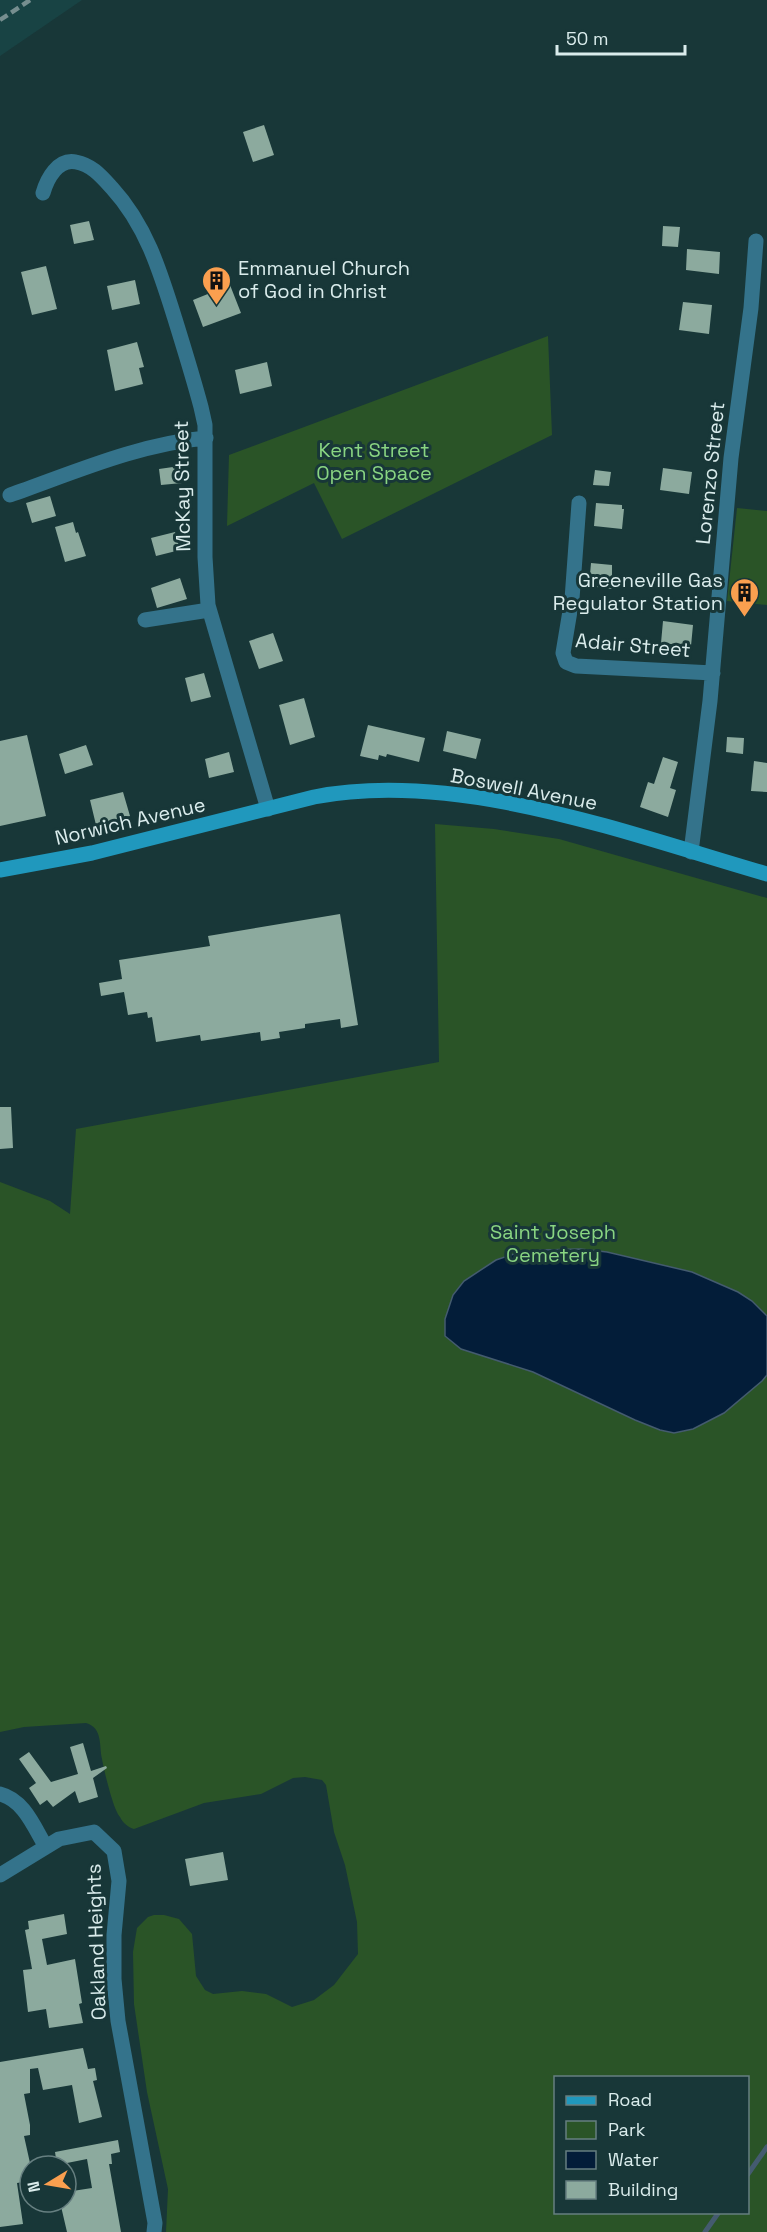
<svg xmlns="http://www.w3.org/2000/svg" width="767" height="2232" font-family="'Space Grotesk',sans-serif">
<rect width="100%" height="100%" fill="#183738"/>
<path fill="#184344" d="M0 0H82L0 56Z"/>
<path fill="#2a5427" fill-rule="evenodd" d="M548 336 552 435 342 539 314 483 227 526 229 455Z
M737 508 767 511V605L727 601Z
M435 824 494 829 559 839 767 898V2232H166L168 2189 147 2092 134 2004 133 1952 137 1928 148 1917 154 1915H164L179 1919 192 1934 196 1976 205 1990 213 1994 242 1991 266 1994 292 2007 314 2000 334 1985 358 1954 357 1922 345 1865 334 1832 326 1785 322 1780 305 1777 293 1778 261 1794 204 1803 134 1829C128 1827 123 1823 120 1817 113 1809 104 1770 102 1759 99 1745 103 1728 86 1723L24 1727 0 1732V1182L50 1201 70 1214 76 1129 439 1062ZM556 2078H748V2212H556Z"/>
<path fill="#031d39" stroke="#445b6f" stroke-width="1.5" d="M580 1249 607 1252 692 1272 738 1292 752 1301 767 1316V1375L762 1381 724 1413 693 1429 674 1433 660 1430 635 1420 533 1372 461 1349 445 1336V1319L453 1295 464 1281 496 1260 514 1254 542 1250Z"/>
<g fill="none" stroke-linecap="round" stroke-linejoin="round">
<path stroke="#445b6f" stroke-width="5" d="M748 2174 767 2147
M705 2232 719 2212"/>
</g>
<path fill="#8caa9e" d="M264 125 274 155 253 162 243 132Z
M89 221 94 240 74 244 70 225Z
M663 226 680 227 678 247 662 246Z
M687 249 720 252 719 274 686 270Z
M46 266 57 309 32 315 21 272Z
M135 280 140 304 112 310 107 286Z
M230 285 241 313 203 327 193 300Z
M683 302 712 305 709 334 679 330Z
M137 342 144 367 139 368 143 384 115 391 107 350Z
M267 362 272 386 240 394 235 370Z
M180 466 182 483 161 485 159 469Z
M663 468 692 472 689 494 660 490Z
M595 470 611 472 609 486 593 485Z
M50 496 56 516 32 523 26 503Z
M596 503 622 505V509H624L622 529 594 526Z
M73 522 76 533 78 532 86 556 65 562 55 527Z
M175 532 180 550 156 556 151 538Z
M591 563 612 565V589L589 586Z
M180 578 187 599 157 608 151 588Z
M663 621 693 625 691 646 661 643Z
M273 633 283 661 259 669 249 641Z
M204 673 211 697 191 702 185 678Z
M304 698 315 737 290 745 279 705Z
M368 725 425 738 419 762 387 754 386 757 379 755 378 760 360 756Z
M447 731 481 739 476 759 443 751Z
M27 735 46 816 0 826V741Z
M727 737 744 738 743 754 726 752Z
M86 745 93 765 65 774 59 754Z
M229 752 234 772 209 778 205 759Z
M663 757 678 762 670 788 676 790 668 817 640 807 648 782 654 784Z
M754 761 767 763V792L751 791Z
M123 792 130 816 96 825 90 800Z
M340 914 358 1025 341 1028 340 1019 305 1024V1028L279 1032 280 1038 261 1041 260 1032 201 1041 200 1035 156 1042 152 1017 148 1018 147 1012 128 1015 124 992 101 996 99 983 122 979 119 960 210 946 208 936Z
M0 1107H11L13 1148 0 1149Z
M83 1743 91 1771 106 1766 107 1768 93 1778 98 1797 79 1803 75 1791 53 1807 47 1800 40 1805 29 1788 36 1783 19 1759 29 1752 51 1782 78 1774 70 1747Z
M223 1852 228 1880 190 1886 185 1859Z
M64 1914 67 1934 42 1939 47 1965 75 1959 82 2003 79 2004 83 2023 49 2028 46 2009 28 2012 23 1970 32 1969 25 1930 29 1929 28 1921Z
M83 2048 88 2069 95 2068 97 2080 93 2081 102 2117 79 2123 72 2085 43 2090 38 2068 30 2069V2093L24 2094 30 2125V2135L24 2136 30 2163V2181L17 2183 23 2224 0 2227V2062Z
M118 2140 120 2152 111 2154 112 2164H109L121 2232H67L60 2202H66V2192L92 2188 87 2159 57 2165 55 2152Z"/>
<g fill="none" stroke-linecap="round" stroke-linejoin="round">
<path stroke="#34738b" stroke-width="15" d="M43 193C47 179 58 158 76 162 92 165 101 176 112 188 146 225 160 271 175 319 184 348 193 377 201 407L205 425V557L208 605 268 809
M10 495C73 473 138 444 206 438
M579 503 572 599 563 653 566 662 576 666 713 673
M145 620 209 610
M691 852 710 701 731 458 751 308 756 241
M0 1794C24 1800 34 1827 46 1847
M0 1875 59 1839 94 1832 114 1851 119 1881 114 1935V1979L118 2021 155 2223 154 2232"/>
<path stroke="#2098bd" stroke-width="15" d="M0 870 92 853 314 797C458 769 628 834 767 874"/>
<path stroke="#768e8f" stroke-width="4.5" stroke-dasharray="9 4.5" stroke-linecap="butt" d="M0 20 30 0"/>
</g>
<defs>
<symbol id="building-pin" viewBox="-11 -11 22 30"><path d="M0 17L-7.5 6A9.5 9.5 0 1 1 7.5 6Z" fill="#fa9f4f" stroke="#183738"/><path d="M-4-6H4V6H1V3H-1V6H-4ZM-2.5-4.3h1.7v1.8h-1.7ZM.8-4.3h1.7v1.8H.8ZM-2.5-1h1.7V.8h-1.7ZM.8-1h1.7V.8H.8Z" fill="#111"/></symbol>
</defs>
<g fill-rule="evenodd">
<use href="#building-pin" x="200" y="264" width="33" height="45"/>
<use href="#building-pin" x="728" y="576" width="33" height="45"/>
</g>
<g text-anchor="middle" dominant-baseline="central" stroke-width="6" stroke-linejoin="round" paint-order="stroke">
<g font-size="20" fill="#daecec" stroke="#183738" text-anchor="start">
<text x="238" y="268">Emmanuel Church<tspan x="238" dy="23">of God in Christ</tspan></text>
<text x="723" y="580" text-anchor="end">Greeneville Gas<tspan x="723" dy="23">Regulator Station</tspan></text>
</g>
<g font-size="20" fill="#89d582" stroke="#183738">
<text x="374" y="450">Kent Street<tspan x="374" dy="23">Open Space</tspan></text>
<text x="553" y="1232">Saint Joseph<tspan x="553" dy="23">Cemetery</tspan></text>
</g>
<g font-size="20" fill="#daecec" stroke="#183738">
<text transform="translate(710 473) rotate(-84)">Lorenzo Street</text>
<text transform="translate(182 486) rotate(-91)">McKay Street</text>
<text transform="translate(633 645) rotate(5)">Adair Street</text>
<text transform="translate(524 789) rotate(11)">Boswell Avenue</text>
<text transform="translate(130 821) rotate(-13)">Norwich Avenue</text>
<text transform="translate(96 1942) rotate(-92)">Oakland Heights</text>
</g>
</g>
<rect x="554" y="2076" width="195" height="138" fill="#183738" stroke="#667f80" stroke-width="1.5"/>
<rect x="566" y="2096" width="30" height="9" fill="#2098bd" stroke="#667f80" stroke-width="1.5"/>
<text x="608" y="2106" font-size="18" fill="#daecec">Road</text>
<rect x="566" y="2121" width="30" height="18" fill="#2a5427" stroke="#667f80" stroke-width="1.5"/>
<text x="608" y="2136" font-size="18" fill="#daecec">Park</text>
<rect x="566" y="2151" width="30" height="18" fill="#031d39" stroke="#667f80" stroke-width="1.5"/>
<text x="608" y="2166" font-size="18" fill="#daecec">Water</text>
<rect x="566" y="2181" width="30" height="18" fill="#8caa9e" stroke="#667f80" stroke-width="1.5"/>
<text x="608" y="2196" font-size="18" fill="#daecec">Building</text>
<g transform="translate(48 2184) rotate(259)"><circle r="28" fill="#183738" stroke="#667f80" stroke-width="1.5"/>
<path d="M0-4.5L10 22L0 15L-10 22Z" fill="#fa9f4f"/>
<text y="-9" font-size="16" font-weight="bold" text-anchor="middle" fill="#daecec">N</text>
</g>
<path d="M557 45v9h128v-9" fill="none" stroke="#daecec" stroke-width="3"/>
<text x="566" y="45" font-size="18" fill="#daecec" stroke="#183738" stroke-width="4.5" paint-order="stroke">50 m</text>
</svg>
